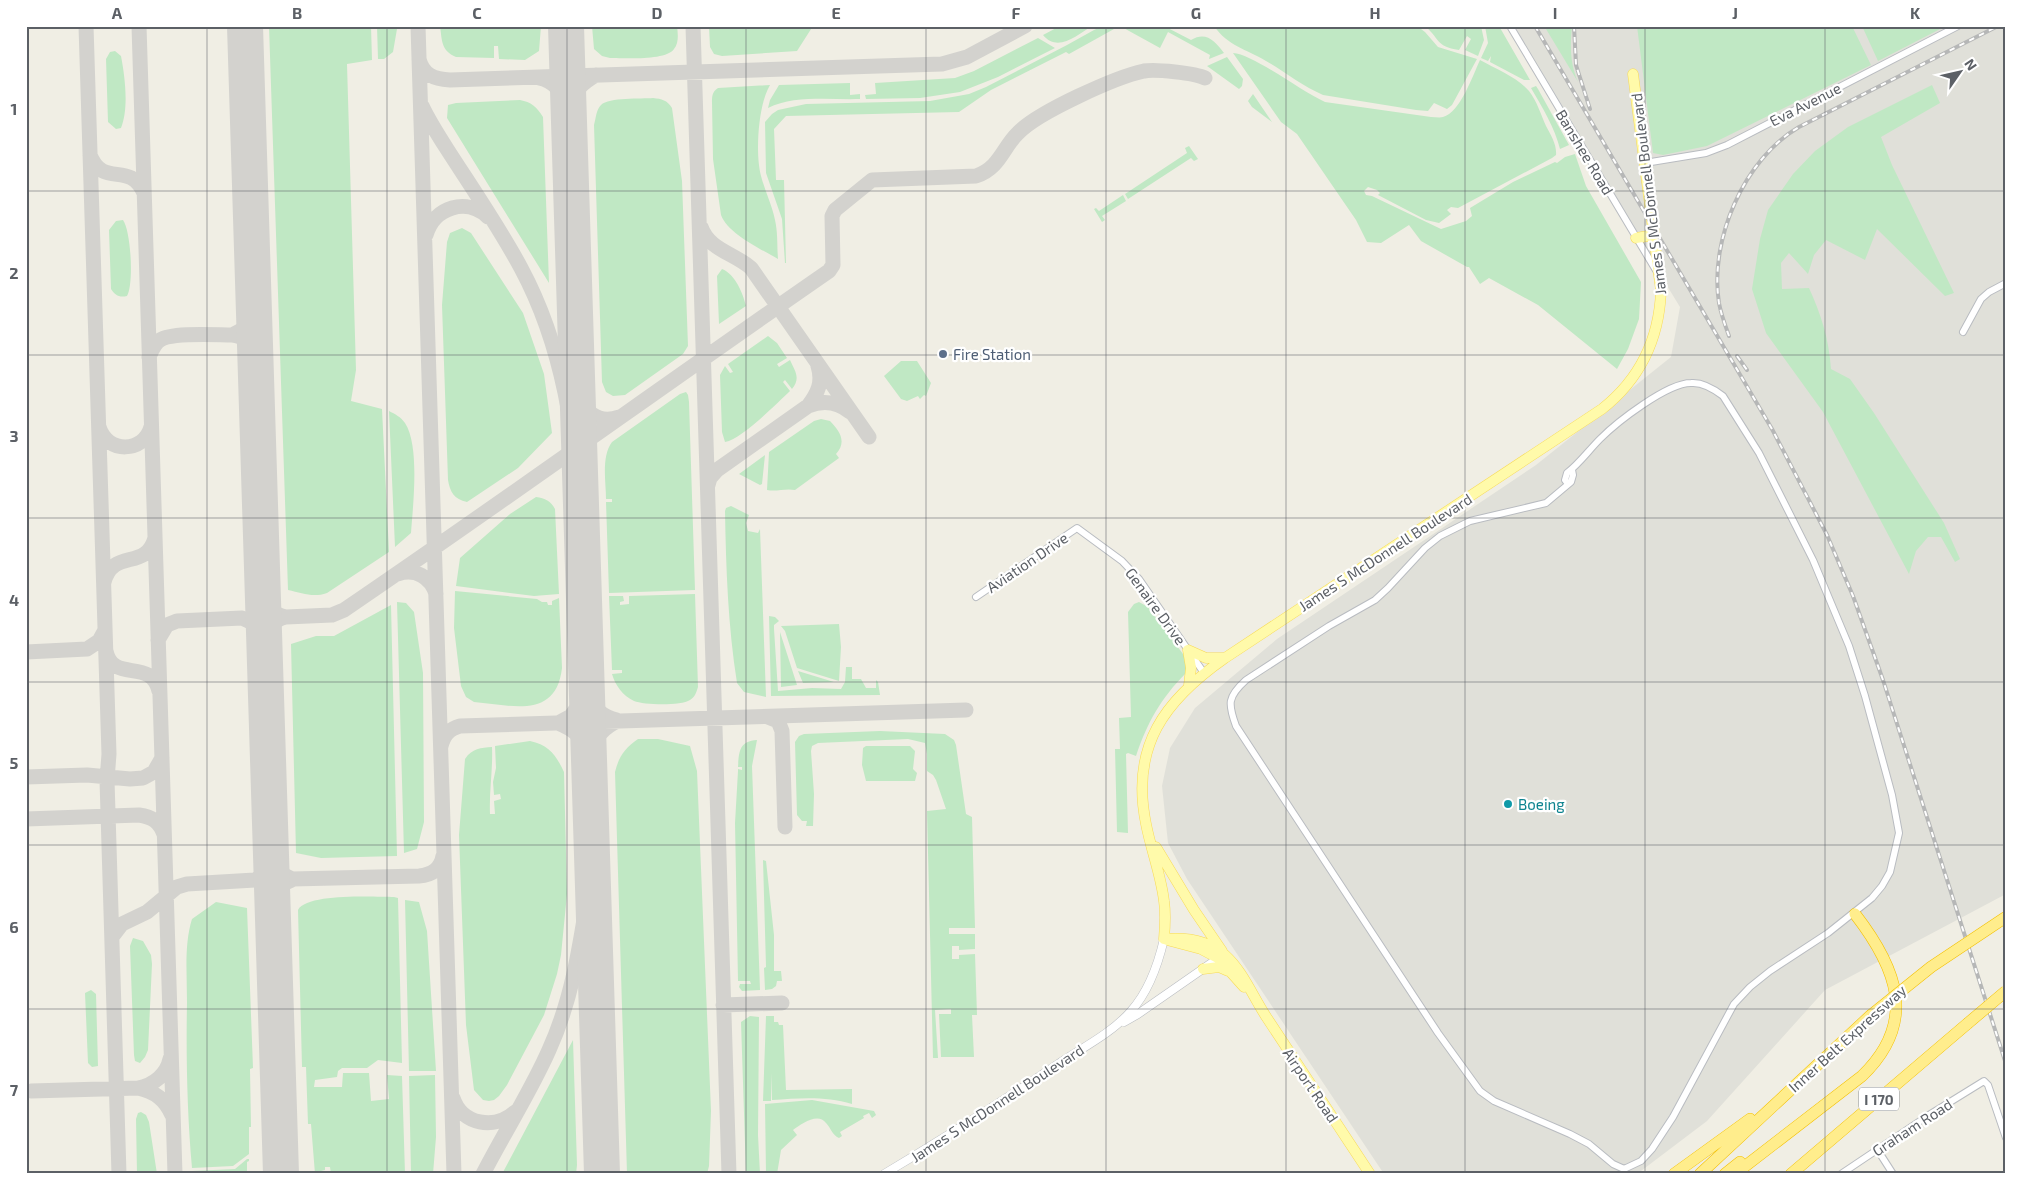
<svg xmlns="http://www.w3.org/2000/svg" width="2032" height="1200" font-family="'Exo 2',sans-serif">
<rect width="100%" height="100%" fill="#f0eee4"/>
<path fill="#e0e0d9" d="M1508 26H2006V894L1825 990 1707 1121 1637 1174H1384L1187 879 1168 843 1162 786 1170 748 1195 708 1277 639 1536 465 1671 357 1680 307Z"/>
<path fill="#c0e8c4" d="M269 26H371L372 60 347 64 356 370 351 401 382 409 389 552 327 593C313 598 302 593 288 590Z
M377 26H396L397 29 393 52 384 59H378Z
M440 26H541L539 51 525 60 499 59 498 46H494V58L456 57C441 51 442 40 440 26Z
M592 26H677C678 34 679 43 674 49 666 61 624 58 610 58L602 56 594 49Z
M709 26H813L797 51 722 56 714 54 710 47Z
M1060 26H1092C1077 35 1058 53 1043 35Z
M1103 26 1114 29 1069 54 1066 52 991 90 959 112 786 116 774 129 776 180H784L786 263H785L782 219 766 173 765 122 772 114 778 110 806 104 930 101 969 94 986 87 1067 45 1094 30Z
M1120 26H1164L1191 40C1206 31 1215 41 1224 53L1209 59 1210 55 1168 32 1160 48Z
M1214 26H1417L1425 32 1438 47 1477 59 1452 105 1447 109 1434 103 1428 111 1416 110 1323 95C1302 86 1285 72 1266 61 1246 49 1228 46 1214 26Z
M1425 26H1481L1484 40 1478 56 1465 50 1471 39 1467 36 1459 50C1435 46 1441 40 1425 26Z
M1485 26H1499L1530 80H1524L1490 62 1491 56 1488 61 1481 58 1488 43Z
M1546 26H1572C1570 47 1570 63 1578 82L1546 29Z
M1637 26H1852L1871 65 1707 146 1663 155 1653 153Z
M1862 26H1946L1878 61Z
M1038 38 1055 48 998 77 960 92 920 98 866 99 865 95 876 94 875 83 955 78 974 71Z
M115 51 121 56C125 77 129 108 121 128L116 129 108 122 106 59 110 52Z
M1233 53C1253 54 1302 92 1325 102L1431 117C1435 117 1440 118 1443 117 1460 113 1473 75 1480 60 1496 69 1517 77 1529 91 1537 101 1541 115 1546 126 1551 135 1557 145 1556 155L1552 158 1458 208 1451 207 1447 210 1451 214 1439 223 1426 220 1378 195 1380 193 1377 190 1368 187 1364 191 1366 195 1372 196 1441 229 1466 221 1472 216 1470 208 1513 182 1555 162 1557 163 1565 157 1575 154 1586 186 1641 282 1639 319 1628 349 1617 369 1538 305 1489 278 1480 284 1469 267H1467L1421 241 1409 225 1381 243 1367 242 1356 220 1297 134 1281 122Z
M1227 57 1243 79 1242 86 1239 89 1207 66Z
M850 83V95L860 94V99C830 100 794 95 768 108L770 100 779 85Z
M770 85C758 105 755 154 761 176 765 191 772 205 775 220 778 233 777 246 778 259 761 249 728 234 721 215L713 159 712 103C712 96 712 92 718 88Z
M1932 85 1940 103 1881 137 1892 165 1954 293 1945 296 1877 229 1865 260 1826 240 1814 255 1808 274 1789 253 1781 263 1782 289 1809 288C1821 314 1829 339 1831 369L1850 379 1874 413 1944 523 1960 559 1955 562 1941 537H1928L1916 551 1909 574 1823 412 1766 333 1752 289 1760 239 1768 210 1793 174 1815 151 1848 127Z
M1536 86 1538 89 1569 145 1560 149C1555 128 1542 107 1531 88Z
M1253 94 1272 122 1252 107 1248 101Z
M653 98C662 99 667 100 672 108L682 181 688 346 683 354 625 395 613 396 606 392 602 382 594 125C596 118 596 110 601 105 609 97 641 99 653 98Z
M520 100C531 102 537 107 543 117L549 283 447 118 448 105 456 103Z
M1189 146 1198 159 1194 161 1191 158 1128 199 1125 194 1187 153 1185 148Z
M1123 195 1126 201 1102 216 1105 220 1102 222 1094 209 1096 208 1099 211Z
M123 220C131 231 134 284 127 296 119 298 115 295 111 289L109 230 116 221Z
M462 228 471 233 523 313 544 374 552 433 518 468 467 502C454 499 450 492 448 480L442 305 447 242 450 233Z
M722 269C735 274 743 293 746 306L719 324 717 276Z
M768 336 777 343 787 358 777 364 779 367 790 360C795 371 801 378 792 389L785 380 783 382 790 391C776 404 742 439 725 442L722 432 720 375 725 366 730 373 733 372 728 364Z
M901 361H917L931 383 926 396 924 395 920 399 918 396 907 401 901 399 884 376Z
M686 392 688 395 689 402 695 590 609 593 606 502H612V499H606C606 482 601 457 612 442L680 394Z
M389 411C395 414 401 417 405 423 420 446 413 505 411 533L395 547Z
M821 419 830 421C840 431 847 442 836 454L839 458 795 490C785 488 777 492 767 490L769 452 814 421Z
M765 455 762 484 760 485 739 474Z
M536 497C545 498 551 501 555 509L559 594 534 596 456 586 460 558 510 514Z
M731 506 749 515 746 523 748 531 758 533 760 529 766 697 744 692 737 683C728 626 726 569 725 511L726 508Z
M455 591 537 599 542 602H547L548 605H552V601L559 598 562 668C556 720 511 705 474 702L466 697 461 686 454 628Z
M695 594 698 687C696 693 695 697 690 700 681 706 644 705 634 701 623 696 615 685 612 674L622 673V670H612L609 596H623L624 601 620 602V605L629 604V596Z
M397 602 406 603 414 612 423 673 424 822 417 849 404 853Z
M1139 602 1148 607 1186 658V673C1161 698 1147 723 1136 756L1128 753 1126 754 1128 833 1117 832 1115 749H1120L1119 718 1131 717 1128 612 1134 604Z
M391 605 397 856 321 858 296 853 291 644 316 636H334Z
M769 616 775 617 779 621 774 625V629L778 691 812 688 841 689 845 682 846 667H852V679H861L866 688H876V680L878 682 880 695 771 696Z
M839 624 841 647 839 681 797 668 785 631 781 626Z
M780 632 797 685 781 687Z
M798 671 834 682 803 683Z
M880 731 945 734 954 740 956 745 966 814 972 817 975 928H949V934H975V949L959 950V946H952V959H959V955L975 954 977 1015H972L974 1057H941L939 1014H951V1009H949L935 1010 938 1058H933L927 811 946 809 936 780 933 775 927 771V754L925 743 908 739 818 743 812 746 811 751 814 794 813 826H806L807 821H802L797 815 795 742 799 736 804 734Z
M638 739H658L690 746 697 771 711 1111 709 1166 707 1174H627L615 772C619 756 625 748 638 739Z
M757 740 752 766 760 990 742 991 739 987 740 984H751L750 981H738L735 823 738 771V769L742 770V767H738C739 752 739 741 757 740Z
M530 741C549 745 556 755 564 772L567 894 561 955 557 974 544 1015 507 1085 499 1096 494 1100 489 1101 483 1100 474 1090 466 1025 459 835 465 759C472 748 481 748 492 747 493 770 489 791 490 814H495L494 801 501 799 500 794 494 795 493 782 496 768 495 746Z
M866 746H910L915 751 913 769 917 773 915 781H866L862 765 863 748Z
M763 860 766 861 774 935V971H781L782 981H777L776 986 772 989 765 990 764 968 766 967Z
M394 897 398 898 402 1063 378 1060 367 1068H342L338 1071 337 1077 315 1080 314 1087H342L343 1073H369L371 1101 389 1099 387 1075 402 1076 405 1174H331L330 1167H325V1170L321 1171V1174H315L311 1124H308L306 1067H302L298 910C307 893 375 897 394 897Z
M405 900 419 902 427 931 436 1071H409Z
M216 902 247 908 253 1068 250 1069 251 1127H249V1154L233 1166 192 1168C187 1113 186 1055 187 1002 187 974 184 945 192 919Z
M133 938 143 941 151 955 152 964 148 1050 145 1057 140 1063 135 1061 134 1055 130 946Z
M91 990 96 994 98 1066 92 1067 88 1063 85 993Z
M750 1016 759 1017 758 1135 760 1174H746L741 1022Z
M766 1016H774V1022H778L779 1025H783L786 1090 852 1089V1104C826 1096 800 1098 772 1100L771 1073V1101H763Z
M573 1040 577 1165 576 1174H502Z
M435 1075 436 1137 433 1174H411L409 1076Z
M812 1100 874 1111 876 1115 872 1118 869 1113 863 1116 864 1118 840 1132 842 1136 839 1138C832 1135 831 1128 826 1123 818 1112 801 1124 793 1130L797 1135 781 1150 777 1174H766L765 1104Z
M141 1112 146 1115 149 1122 157 1174H137L136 1119 138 1113Z
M247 1159H249V1161L247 1162V1174H192V1171L235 1169Z"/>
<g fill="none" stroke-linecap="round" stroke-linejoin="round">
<path stroke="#d3d2ce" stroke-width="15" d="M86 26 109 754 107 780 119 1174
M139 26 175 1174
M418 26 454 1174
M693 26 729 1174
M419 59C423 75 434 79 450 80L942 64 967 57 1025 26
M539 78C554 81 562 92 569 106
M422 106C429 121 438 135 447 149 472 188 499 227 521 268 564 348 575 435 582 525
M569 106C574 91 582 83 596 75
M90 155C104 189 129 160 144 193
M701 227C709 250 734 253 751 268L869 437
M426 235C434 207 467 197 488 217
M232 335 247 327 254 312
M149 357C152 350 154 344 160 340 172 332 216 335 232 335 245 336 251 345 255 356
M578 390C582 410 597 425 619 417
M808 406C818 393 823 382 818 366
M99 427C107 454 144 453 151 427
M708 485 710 478 717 470 808 406C823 400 838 402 850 412
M398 574C415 568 431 577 436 594
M104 582C113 548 146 571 155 538
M263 594C267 607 272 614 286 617
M158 640 167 625 177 621 242 618 257 625 260 630 264 644
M264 645C267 631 271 620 286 617L332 615 344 610C507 499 667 383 829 271L833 265 832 216 835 210 872 180 976 176C1000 168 1003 147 1018 133 1038 112 1116 77 1144 71 1155 69 1195 73 1205 78
M106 651C113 684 151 657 159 691
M26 652 87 649 99 641 105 630
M587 693C592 707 603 717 617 720
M768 717 778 721 782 731 785 827
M558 723C573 729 583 737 589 752
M558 723 571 716 587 693
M441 746C444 735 449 729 460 726L966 710
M589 752C595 738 603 727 618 721
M26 777 87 775 130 779 143 778 154 772 162 758
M26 819 139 815C152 817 159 821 164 834
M271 861 280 873 292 879 419 876C432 875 441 869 443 856
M272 899 281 885 294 879
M112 937 122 924 147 912 177 887 187 884 255 880 263 875 271 861
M723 1005 782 1003
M138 1088C154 1085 167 1074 170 1059
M31 1091 138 1088C155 1092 165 1099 172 1115
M453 1098C462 1125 495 1130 515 1112
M483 1174C504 1133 531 1091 549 1050 576 991 582 928 593 865"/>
<path stroke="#d3d2ce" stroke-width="36" d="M245 26 281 1174
M566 26 602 1174"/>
<defs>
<path id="minor" d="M1510 26 1657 272
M1645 163 1706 153 1727 145 1958 26
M1963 332 1981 299 1989 292 2006 283
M1568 484 1565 480 1567 473C1579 464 1589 450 1600 439 1617 422 1667 383 1691 383 1703 382 1714 389 1723 396L1759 453 1813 560 1849 646 1865 696 1892 795 1899 833 1890 872 1882 886 1872 898 1828 933 1770 971 1750 987 1734 1004 1673 1117 1652 1149 1641 1161 1624 1169 1613 1164 1589 1144 1570 1134 1494 1101 1480 1091 1438 1033 1236 726C1228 704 1227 697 1246 680L1329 626 1375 600 1388 588 1425 548 1440 536 1470 521 1546 503 1571 482 1573 475 1572 470
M976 597 1077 528 1122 561 1139 579 1204 673
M1877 1149 1893 1174
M1841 1174 1929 1115 1984 1081 1988 1085 2006 1138"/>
<path id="tertiary" d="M1124 1022 1138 1014 1220 957
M884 1174C943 1139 1001 1102 1058 1064 1082 1048 1112 1033 1131 1011 1149 991 1158 965 1164 939"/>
<path id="primary" d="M1636 238 1648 236 1654 231
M1188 650 1206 658H1224
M1188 650 1191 668 1189 685
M1156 847 1194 910 1222 951
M1164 939C1165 927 1166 914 1164 901 1161 875 1151 850 1146 824 1130 746 1165 700 1225 658L1602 409C1640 379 1659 340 1661 291L1633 74
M1164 939C1186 937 1208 940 1225 955 1243 971 1253 997 1267 1018 1301 1070 1336 1122 1370 1174
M1167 940 1201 949 1218 958 1244 987
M1203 969 1219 967 1228 971"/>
<path id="motorway" d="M1674 1174 1750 1119
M1700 1174 1870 1016
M1725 1174 1740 1162
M1735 1174 1862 1076C1919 1021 1896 967 1855 914
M1791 1174 1967 1024"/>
</defs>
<use href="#minor" stroke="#b9bcc1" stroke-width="8"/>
<use href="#tertiary" stroke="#b9bcc1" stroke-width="9"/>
<use href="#primary" stroke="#f8da55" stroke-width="11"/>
<use href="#motorway" stroke="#f4c000" stroke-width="12"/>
<use href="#minor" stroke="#fff" stroke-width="6"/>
<use href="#tertiary" stroke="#fff" stroke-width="8"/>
<use href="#primary" stroke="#fffaaa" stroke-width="10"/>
<use href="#motorway" stroke="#ffed8c" stroke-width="11"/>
<defs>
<path id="rail" d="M1535 26 1772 429 1827 535 1853 596 1883 680 2006 1064
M1574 26 1576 65 1590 109
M1729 336C1725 325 1721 314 1719 303 1709 240 1744 159 1799 127L1998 26
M1737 356 1747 370"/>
</defs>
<use href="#rail" stroke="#b6b7b7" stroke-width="4"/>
<use href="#rail" stroke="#fff" stroke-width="2" stroke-dasharray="5.5" stroke-linecap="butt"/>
<defs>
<path id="motorway-bridge" d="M1870 1016 1931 967 2006 917
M1967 1024 2006 991"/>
</defs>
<use href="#motorway-bridge" stroke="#f4c000" stroke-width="12" stroke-linecap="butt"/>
<use href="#motorway-bridge" stroke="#ffed8c" stroke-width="11"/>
</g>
<path fill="none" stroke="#5c6066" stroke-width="1" stroke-opacity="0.55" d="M207 26V1174M387 26V1174M567 26V1174M746 26V1174M926 26V1174M1106 26V1174M1286 26V1174M1465 26V1174M1645 26V1174M1825 26V1174M26 191H2006M26 355H2006M26 518H2006M26 682H2006M26 845H2006M26 1009H2006"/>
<circle fill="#5c6f8a" stroke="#fff" stroke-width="2" cx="943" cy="354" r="5"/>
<circle fill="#0f9aa8" stroke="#fff" stroke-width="2" cx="1508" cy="804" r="5"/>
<g text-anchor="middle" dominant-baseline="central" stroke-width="4.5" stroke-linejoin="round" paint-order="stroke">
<rect fill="#fff" stroke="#8d9094" stroke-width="1" x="1859" y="1087.5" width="40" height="23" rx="4"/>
<g font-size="14" font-weight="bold" fill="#5c6066">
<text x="1879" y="1099">I 170</text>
</g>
<g font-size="15" fill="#5c6066" stroke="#fff">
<text transform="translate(1805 104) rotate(-27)">Eva Avenue</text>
<text transform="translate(1585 152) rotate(59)">Banshee Road</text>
<text transform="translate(1648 194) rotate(-97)">James S McDonnell Boulevard</text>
<text transform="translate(1385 552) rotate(-33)">James S McDonnell Boulevard</text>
<text transform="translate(1027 562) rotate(-34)">Aviation Drive</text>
<text transform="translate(1156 606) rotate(54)">Genaire Drive</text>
<text transform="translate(1847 1038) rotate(-42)">Inner Belt Expressway</text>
<text transform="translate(1311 1085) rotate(56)">Airport Road</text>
<text transform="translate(997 1103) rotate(-33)">James S McDonnell Boulevard</text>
<text transform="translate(1912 1127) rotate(-33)">Graham Road</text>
</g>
<g font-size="15" fill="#4e5e75" stroke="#fff" text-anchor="start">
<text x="953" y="354">Fire Station</text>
</g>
<g font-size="15" fill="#0d838f" stroke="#fff" text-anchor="start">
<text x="1518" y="804">Boeing</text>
</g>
</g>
<rect width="2032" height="1200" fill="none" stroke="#ffffff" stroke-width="55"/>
<g transform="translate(1960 72) rotate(56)" stroke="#ffffff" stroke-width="4" paint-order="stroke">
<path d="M0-4L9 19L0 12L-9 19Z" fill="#5c6066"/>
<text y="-8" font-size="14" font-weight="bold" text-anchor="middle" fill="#5c6066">N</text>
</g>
<rect x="28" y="28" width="1976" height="1144" fill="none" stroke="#5c6066" stroke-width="2"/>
<g font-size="16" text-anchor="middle" font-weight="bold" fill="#5c6066">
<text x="117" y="19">A</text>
<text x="297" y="19">B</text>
<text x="477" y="19">C</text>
<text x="657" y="19">D</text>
<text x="836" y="19">E</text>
<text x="1016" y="19">F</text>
<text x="1196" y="19">G</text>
<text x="1375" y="19">H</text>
<text x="1555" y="19">I</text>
<text x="1735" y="19">J</text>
<text x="1915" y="19">K</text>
<text x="14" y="115">1</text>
<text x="14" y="279">2</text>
<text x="14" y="442">3</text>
<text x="14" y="606">4</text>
<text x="14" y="769">5</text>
<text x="14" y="933">6</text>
<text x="14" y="1096">7</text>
</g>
</svg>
